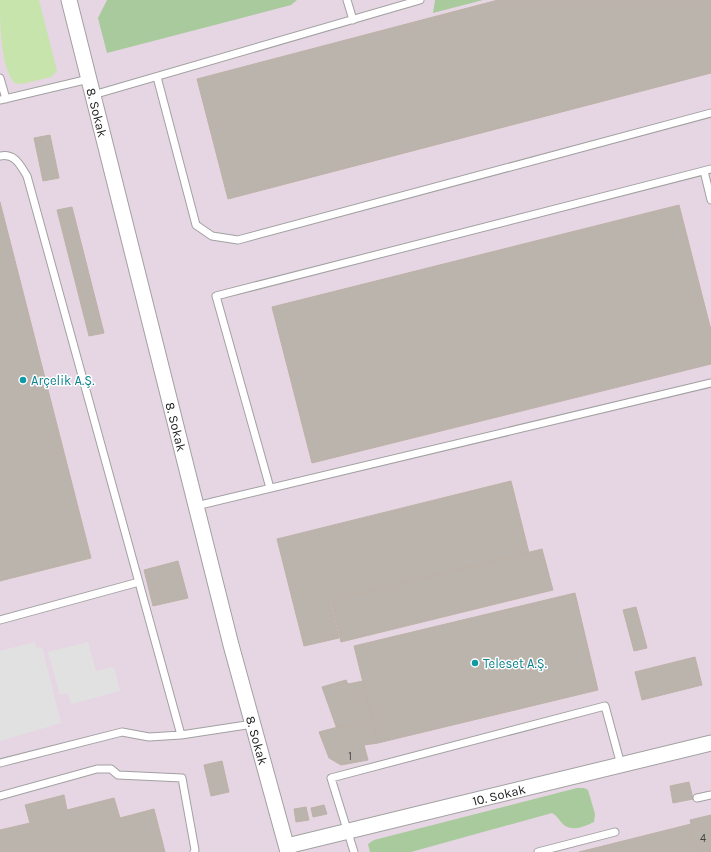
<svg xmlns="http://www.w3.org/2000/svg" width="711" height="852" font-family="Karla,sans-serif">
<rect width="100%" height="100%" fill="#eeebe4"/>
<path fill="#e6d6e3" d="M0 0H711V852H0Z"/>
<path fill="#c7e4ad" d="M0 0H39L57 71 51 77 22 84 14 83C0 64 0 24 0 0Z"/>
<path fill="#a8ca9c" d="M107 0H297L291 5 107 53 98 18Z
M435 0H483L433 13Z
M577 788H584L588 790 595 814 594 822C583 827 570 833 561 822 558 818 556 815 552 813L411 852H370L368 844 374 840Z"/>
<path fill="#e1e1e1" d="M35 642 36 648 42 647 61 723 0 741V651Z
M88 642 96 671 114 667 120 691 71 704 68 693 60 695 48 652Z"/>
<path fill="#bab4ad" stroke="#beb2a7" d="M498 0H711V73L228 199 197 79Z
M50 135 59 178 43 181 34 138Z
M0 202 91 558 0 581Z
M679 205 711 330V364L312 463 272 307Z
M72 207 104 333 89 336 57 210Z
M511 481 529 553 330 601 339 638 304 646 277 539Z
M542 549 553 590 341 642 331 601Z
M178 561 188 598 153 606 144 570Z
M575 593 598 690 378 743 354 646Z
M636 607 647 648 634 651 623 610Z
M695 657 702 685 642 700 635 672Z
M346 680 348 684 363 681 372 718 337 729 322 687Z
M372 718 378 743 364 745 368 760 341 765 329 758 319 732Z
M222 761 229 792 211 796 204 765Z
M689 782 693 799 673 803 670 786Z
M64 795 67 810 114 798 120 818 154 809 165 852H0V830L30 823 25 805Z
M324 805 327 814 313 817 311 808Z
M306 807 309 820 296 822 294 809Z
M711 815V852H698L690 820Z
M691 824 698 852H579Z"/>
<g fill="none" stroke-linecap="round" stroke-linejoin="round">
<defs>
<path id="lane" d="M347 0 353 20
M157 77 196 225 212 236 238 240 711 113
M0 78 6 99
M93 95 420 0
M0 100 89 79
M0 156C15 153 20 165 27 176L181 735
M704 171 711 200
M270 488 216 296 711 169
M196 506 711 383
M0 620 139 582
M0 763 122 732 149 737 181 735 253 724
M0 796 97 769H111L118 775 182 778 195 850 194 852
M697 798 711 795
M354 852 331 778 605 706 621 765
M538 852 615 832"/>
<g id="street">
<path id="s1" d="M69 0 231 645 288 852"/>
<path id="s2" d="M287 846 711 743"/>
</g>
</defs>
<use href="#lane" stroke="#a1a1a1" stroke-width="9"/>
<use href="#street" stroke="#a1a1a1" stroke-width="17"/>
<use href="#lane" stroke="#fff" stroke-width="7"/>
<use href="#street" stroke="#fff" stroke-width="15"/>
</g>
<g fill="#0f9aa8" stroke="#fff" stroke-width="1.5">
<circle cx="23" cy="380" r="4"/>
<circle cx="475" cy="663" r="4"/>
</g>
<g text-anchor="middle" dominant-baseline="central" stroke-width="3" stroke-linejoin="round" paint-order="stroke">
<g font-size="11" fill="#444341">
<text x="350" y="756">1</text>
<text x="703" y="838">4</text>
</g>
<g font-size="13" fill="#1d1d1d" stroke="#fff">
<text stroke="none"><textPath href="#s1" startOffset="116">8. Sokak</textPath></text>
<text stroke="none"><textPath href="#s1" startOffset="440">8. Sokak</textPath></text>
<text stroke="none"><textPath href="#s1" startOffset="764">8. Sokak</textPath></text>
<text stroke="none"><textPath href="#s2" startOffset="218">10. Sokak</textPath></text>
</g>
<g font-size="13" fill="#0d838f" stroke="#fff" text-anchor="start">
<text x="31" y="380">Arçelik A.Ş.</text>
<text x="483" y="663">Teleset A.Ş.</text>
</g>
</g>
</svg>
